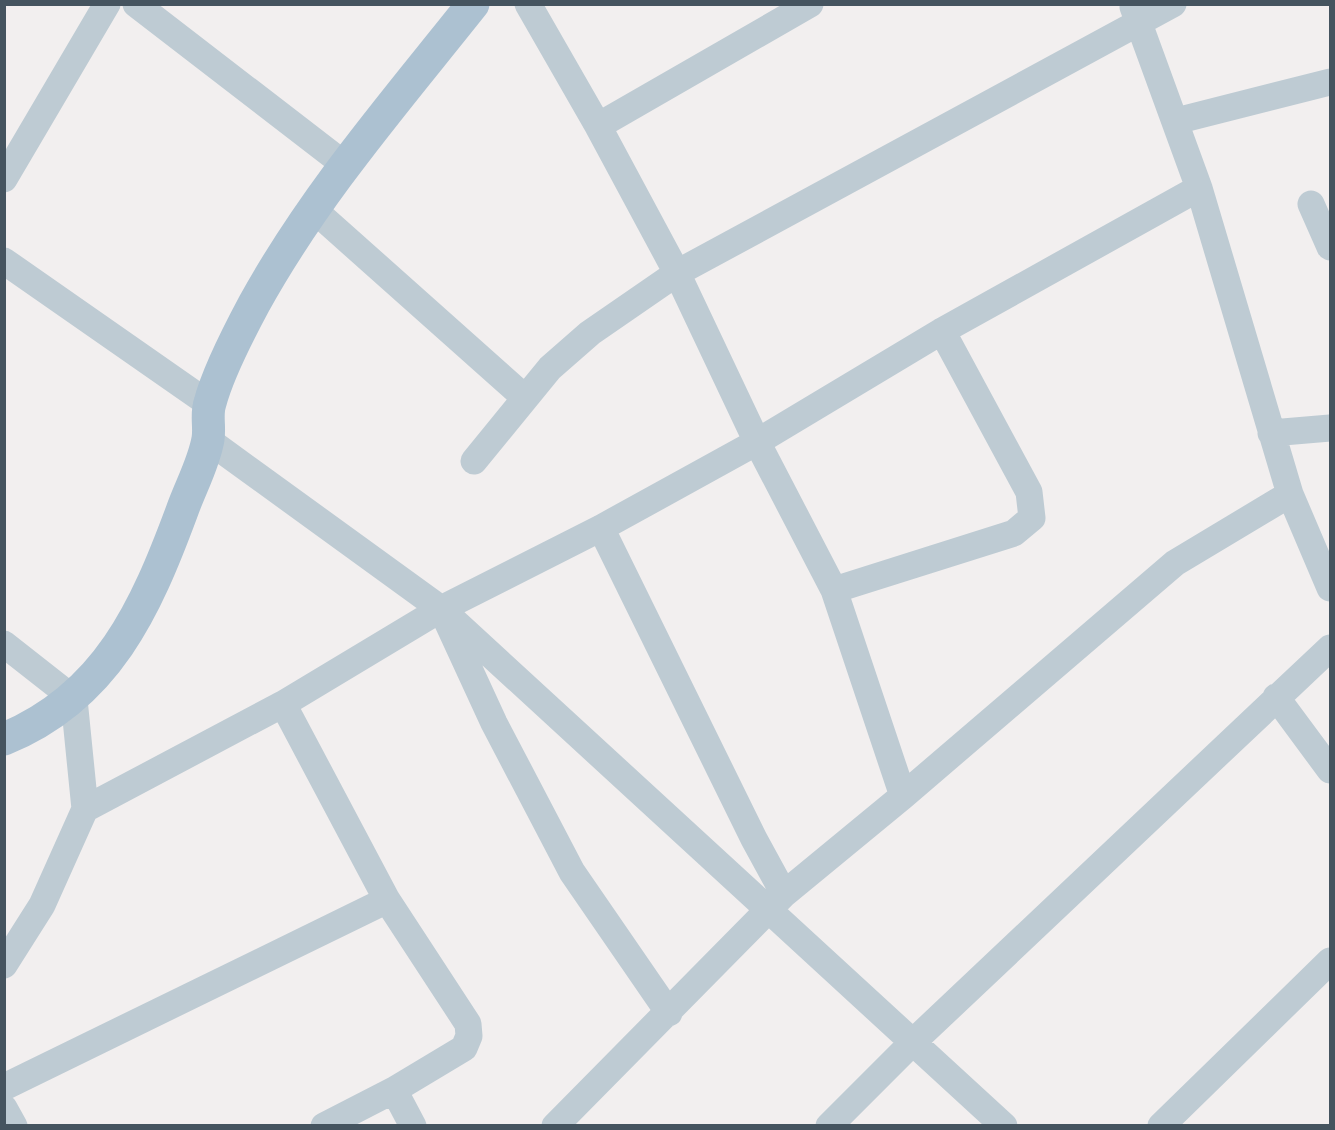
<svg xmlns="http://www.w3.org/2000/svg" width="1335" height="1130" font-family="Helvetica,sans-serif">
<rect width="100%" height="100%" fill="#f2efef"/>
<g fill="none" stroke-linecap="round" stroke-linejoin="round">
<path stroke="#becbd3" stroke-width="27" d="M136 4 345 165
M528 4 598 126 677 273 757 442 834 590 903 796
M1133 7 1199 188 1290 494 1330 588
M1176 121 1330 82
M598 126 810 4
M4 179 107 4
M1311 204 1330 247
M313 209 524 397
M4 261 209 404
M1271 433 1330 428
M208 440 441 609 1004 1126
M474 461 550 368 590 333 677 273 1173 4
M601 528 754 839 784 894
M834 590 1014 533 1032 518 1029 492 942 331
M447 621 494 723 572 872 669 1013
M4 644 74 699 85 809 42 905 4 965
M1276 697 1330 770
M283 704 387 900 468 1024 469 1036 464 1048 394 1090 324 1126
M85 809 283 704 441 609 601 528 757 442 942 331 1199 188
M4 1087 387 900
M394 1090 413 1126
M4 1108 14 1126
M555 1126 784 894 903 796 1175 563 1290 494
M829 1126 912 1043 1330 648
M1161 1126 1330 961"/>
<path stroke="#acc1d1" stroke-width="33" d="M4 739C107 697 146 608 182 511 190 488 204 463 208 439 210 427 206 414 210 403 218 372 239 332 254 304 314 195 396 101 473 4"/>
</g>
<rect width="1335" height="1130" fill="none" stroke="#45545f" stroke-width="12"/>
</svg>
